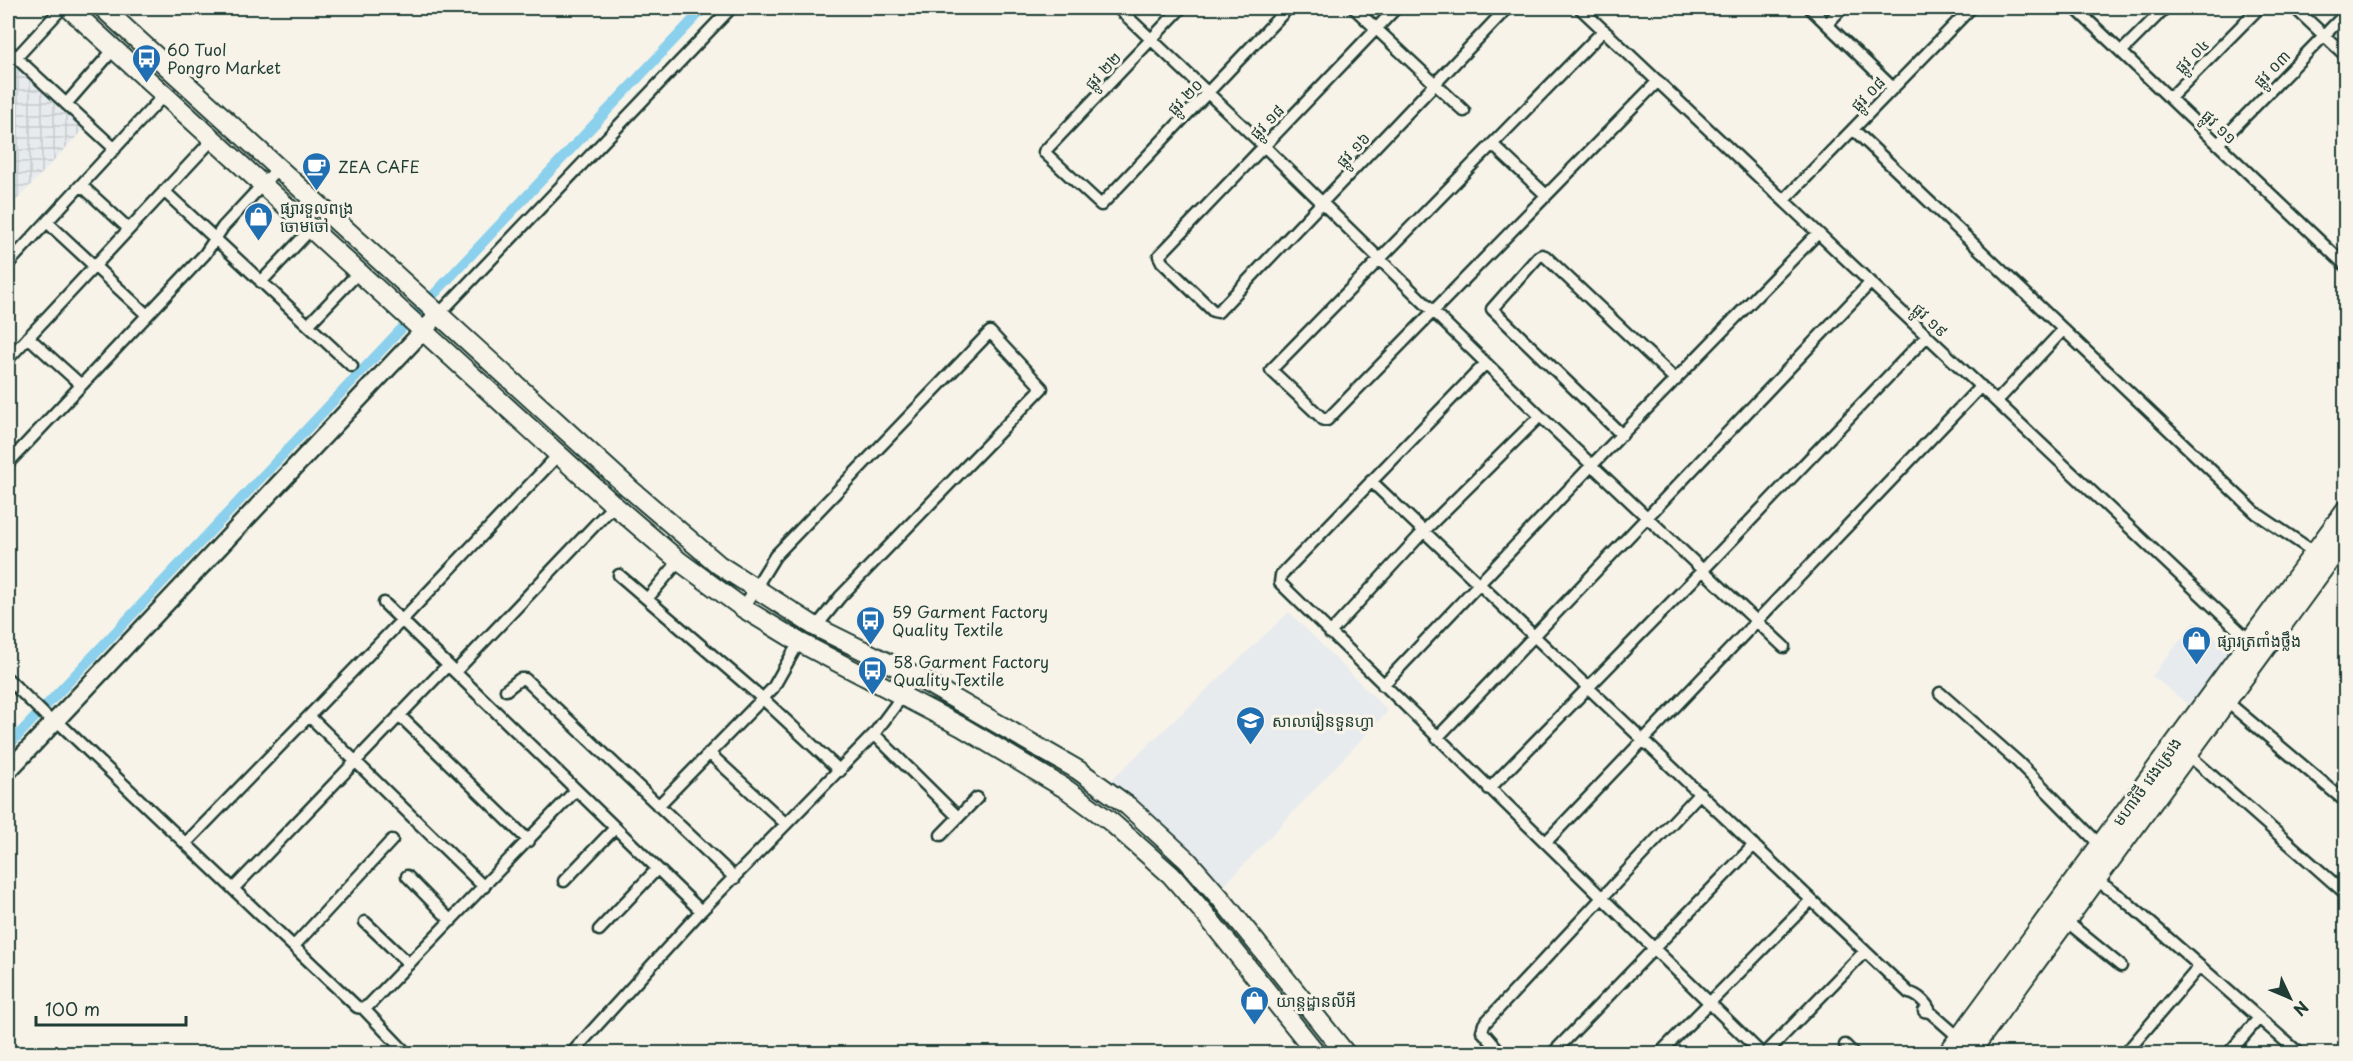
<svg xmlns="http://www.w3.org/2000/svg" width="2353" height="1061" font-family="'Playpen Sans','Noto Sans Khmer',sans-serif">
<defs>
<pattern id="industrial-grid" width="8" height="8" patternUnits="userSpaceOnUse" patternTransform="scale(1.5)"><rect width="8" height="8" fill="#e8ebee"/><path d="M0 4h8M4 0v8" fill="none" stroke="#c7cacd"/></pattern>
</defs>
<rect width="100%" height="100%" fill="#f7f3e8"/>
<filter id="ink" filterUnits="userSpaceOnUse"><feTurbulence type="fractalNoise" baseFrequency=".0167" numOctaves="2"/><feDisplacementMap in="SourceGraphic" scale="12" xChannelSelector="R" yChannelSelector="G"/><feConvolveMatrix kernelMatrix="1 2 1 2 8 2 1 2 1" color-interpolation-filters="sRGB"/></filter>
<g filter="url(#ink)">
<path fill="#e8ebee" d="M1289 612 1388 711 1223 887 1186 847 1110 781Z
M2195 621 2240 657 2199 713 2152 676Z"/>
<path fill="url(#industrial-grid)" d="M8 59 83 130 8 209Z"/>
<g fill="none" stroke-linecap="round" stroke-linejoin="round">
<path stroke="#8bd0ec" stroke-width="10" d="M8 746 704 8"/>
<defs>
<path id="street" d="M1118 8 1264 146 1540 416 1784 647
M1181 8 1044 152 1101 205 1288 8
M1354 8 1464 111
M1396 8 1159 256 1162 262 1213 311 1218 312 1507 8
M1580 8 2253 644
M1810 8 1893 88
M2075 8 2346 266
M2295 8 2346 56
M1827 24 1842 8
M1604 30 1273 368 1271 370 1273 372 1324 420H1327L1658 81
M8 50 115 149
M2121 52 2165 8
M16 58 62 8
M2170 98 2259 8
M66 104 114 49
M1853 129 2256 513 2314 552
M1492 144 1546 195
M2218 144 2346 13
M81 185 129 229
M164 191 352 366
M1784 200 1971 8
M47 222 146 314
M8 264 164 95
M261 282 311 229
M440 313 731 8
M308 325 359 272
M28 337 80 384
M8 359 213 139
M1485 364 1281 575 1280 583 1762 1054
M1997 401 2063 330
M1622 435 1492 309 1538 257 1542 255 1545 256 1676 380
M8 463 205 254 223 227 278 168
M1371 481 1909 993C1917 994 1928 1004 1930 1012
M619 575 762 698 840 771
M647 599 679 561
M384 603 701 911
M743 608 775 556 990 332 1042 388 840 597 816 627
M1330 633 1424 531 1540 416
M455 672 614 505
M8 679 53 723
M1383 685 1592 465 1818 233
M506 690 520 679H525L735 878
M1940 693 2018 762 2100 845
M2226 701 2346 802
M399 715 529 841
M309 716 484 887
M56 720 357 1007 363 1008 369 1005 576 790
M874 734 958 817
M1437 738 1871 282
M2184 751 2346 894
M709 753 786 824
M1489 789 1703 570 1927 336
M658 806 773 688 799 642
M941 835 977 798
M1546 842 1981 386
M186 843 402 620 559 454
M407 876 451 921
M2096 880 2121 897 2300 1054
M564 881 615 828
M234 888 448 665
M2066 921 2121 966
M365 922 409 964
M599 930 657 869
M294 946 392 840
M363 1008 407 1054
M1924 1011 1930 1012 1963 1041
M1845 1045 1854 1054
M571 1054 701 911 874 734 903 695 913 675
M1502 1054 1482 1031 1484 1024 1700 793
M1552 1054 1754 845
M1659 1054 1811 900
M1765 1054 1865 951
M2125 1054 2200 966
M2228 1054 2259 1018"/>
<path id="secondary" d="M8 771 440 313"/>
<path id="primary" d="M69 8 614 505 679 561 743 608 799 642 962 727 1066 789 1111 822 1171 875 1205 914 1317 1054
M103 8 629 488 719 565 816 627 913 675 1078 770 1128 806 1187 860 1222 900 1346 1054
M1947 1054 2346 509
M1969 1054 2346 538"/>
</defs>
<use href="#street" stroke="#1f3d34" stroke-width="15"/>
<use href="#secondary" stroke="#1f3d34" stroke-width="21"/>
<use href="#primary" stroke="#1f3d34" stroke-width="22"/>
<use href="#street" stroke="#f7f3e8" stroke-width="10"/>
<use href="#secondary" stroke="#f7f3e8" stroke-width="16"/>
<use href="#primary" stroke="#f7f3e8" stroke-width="18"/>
</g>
</g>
<defs>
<symbol id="bus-pin" viewBox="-11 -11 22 30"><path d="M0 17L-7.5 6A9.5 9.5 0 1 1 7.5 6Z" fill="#1f6fb2" stroke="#f7f3e8"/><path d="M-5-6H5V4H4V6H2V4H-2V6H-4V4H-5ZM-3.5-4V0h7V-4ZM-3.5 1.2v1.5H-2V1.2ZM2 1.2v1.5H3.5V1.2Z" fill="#fff"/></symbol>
<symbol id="cafe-pin" viewBox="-11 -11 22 30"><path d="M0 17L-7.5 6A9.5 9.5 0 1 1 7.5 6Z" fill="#1f6fb2" stroke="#f7f3e8"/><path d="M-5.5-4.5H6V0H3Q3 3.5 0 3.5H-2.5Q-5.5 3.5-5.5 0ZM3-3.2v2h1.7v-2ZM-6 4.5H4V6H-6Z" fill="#fff"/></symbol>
<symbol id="shop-pin" viewBox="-11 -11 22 30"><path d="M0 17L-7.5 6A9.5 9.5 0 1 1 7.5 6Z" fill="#1f6fb2" stroke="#f7f3e8"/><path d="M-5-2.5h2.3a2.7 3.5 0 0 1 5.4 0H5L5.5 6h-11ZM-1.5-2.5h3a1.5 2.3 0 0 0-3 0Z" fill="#fff"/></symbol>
<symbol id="university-pin" viewBox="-11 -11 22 30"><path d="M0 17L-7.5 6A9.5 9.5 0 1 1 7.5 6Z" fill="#1f6fb2" stroke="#f7f3e8"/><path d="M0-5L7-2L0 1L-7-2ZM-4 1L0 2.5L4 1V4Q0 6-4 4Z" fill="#fff"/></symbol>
</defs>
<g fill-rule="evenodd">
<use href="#bus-pin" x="130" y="42" width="33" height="45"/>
<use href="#cafe-pin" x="300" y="150" width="33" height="45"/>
<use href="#shop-pin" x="242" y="200" width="33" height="45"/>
<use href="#bus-pin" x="854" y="604" width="33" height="45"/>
<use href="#shop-pin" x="2180" y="624" width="33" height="45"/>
<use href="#bus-pin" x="856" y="654" width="33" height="45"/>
<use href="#university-pin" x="1234" y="704" width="33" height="45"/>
<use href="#shop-pin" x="1238" y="984" width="33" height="45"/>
</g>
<g text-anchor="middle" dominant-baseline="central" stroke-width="6" stroke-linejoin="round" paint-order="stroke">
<g font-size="16" fill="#1f3d34" stroke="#f7f3e8" text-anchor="start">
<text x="167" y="49">60 Tuol<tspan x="167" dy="18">Pongro Market</tspan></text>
<text x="338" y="166">ZEA CAFE</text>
<text x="280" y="207">ផ្សារទួលពង្រ<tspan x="280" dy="18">ចោមចៅ</tspan></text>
<text x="892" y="611">59 Garment Factory<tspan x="892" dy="18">Quality Textile</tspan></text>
<text x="2217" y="640">ផ្សារត្រពាំងថ្លឹង</text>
<text x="893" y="661">58 Garment Factory<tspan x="893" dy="18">Quality Textile</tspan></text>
<text x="1272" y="720">សាលារៀនទួនហ្វា</text>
<text x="1276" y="1000">យាន្ដដ្ឋានលីអី</text>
</g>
<g font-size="16" fill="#1f3d34" stroke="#f7f3e8">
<text transform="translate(2191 55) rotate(-45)">ផ្លូវ ០៤</text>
<text transform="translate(2271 68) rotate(-46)">ផ្លូវ ០៣</text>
<text transform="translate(1102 70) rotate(-47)">ផ្លូវ ២២</text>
<text transform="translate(1867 93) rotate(-46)">ផ្លូវ ០៨</text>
<text transform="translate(1184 96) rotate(-46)">ផ្លូវ ២០</text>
<text transform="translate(1266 121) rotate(-46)">ផ្លូវ ១៨</text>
<text transform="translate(2220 126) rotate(44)">ផ្លូវ ១១</text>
<text transform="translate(1352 149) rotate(-47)">ផ្លូវ ១៦</text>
<text transform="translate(1931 319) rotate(43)">ផ្លូវ ១៩</text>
<text transform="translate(2146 781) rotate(-54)">មហាវិថី វេងស្រេង</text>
</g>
</g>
<rect width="2353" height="1061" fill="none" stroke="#f7f3e8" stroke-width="30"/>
<rect x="15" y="15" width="2323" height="1031" fill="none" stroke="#1f3d34" stroke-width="2" filter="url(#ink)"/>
<g transform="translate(2290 998) rotate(134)" stroke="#f7f3e8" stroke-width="4.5" paint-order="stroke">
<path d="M0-4.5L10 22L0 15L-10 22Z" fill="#1f3d34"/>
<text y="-9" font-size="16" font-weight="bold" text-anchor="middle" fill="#1f3d34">N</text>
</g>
<path d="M36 1016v9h150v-9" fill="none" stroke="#1f3d34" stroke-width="3"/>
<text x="45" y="1016" font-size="18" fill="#1f3d34" stroke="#f7f3e8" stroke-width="4.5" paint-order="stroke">100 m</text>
</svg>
